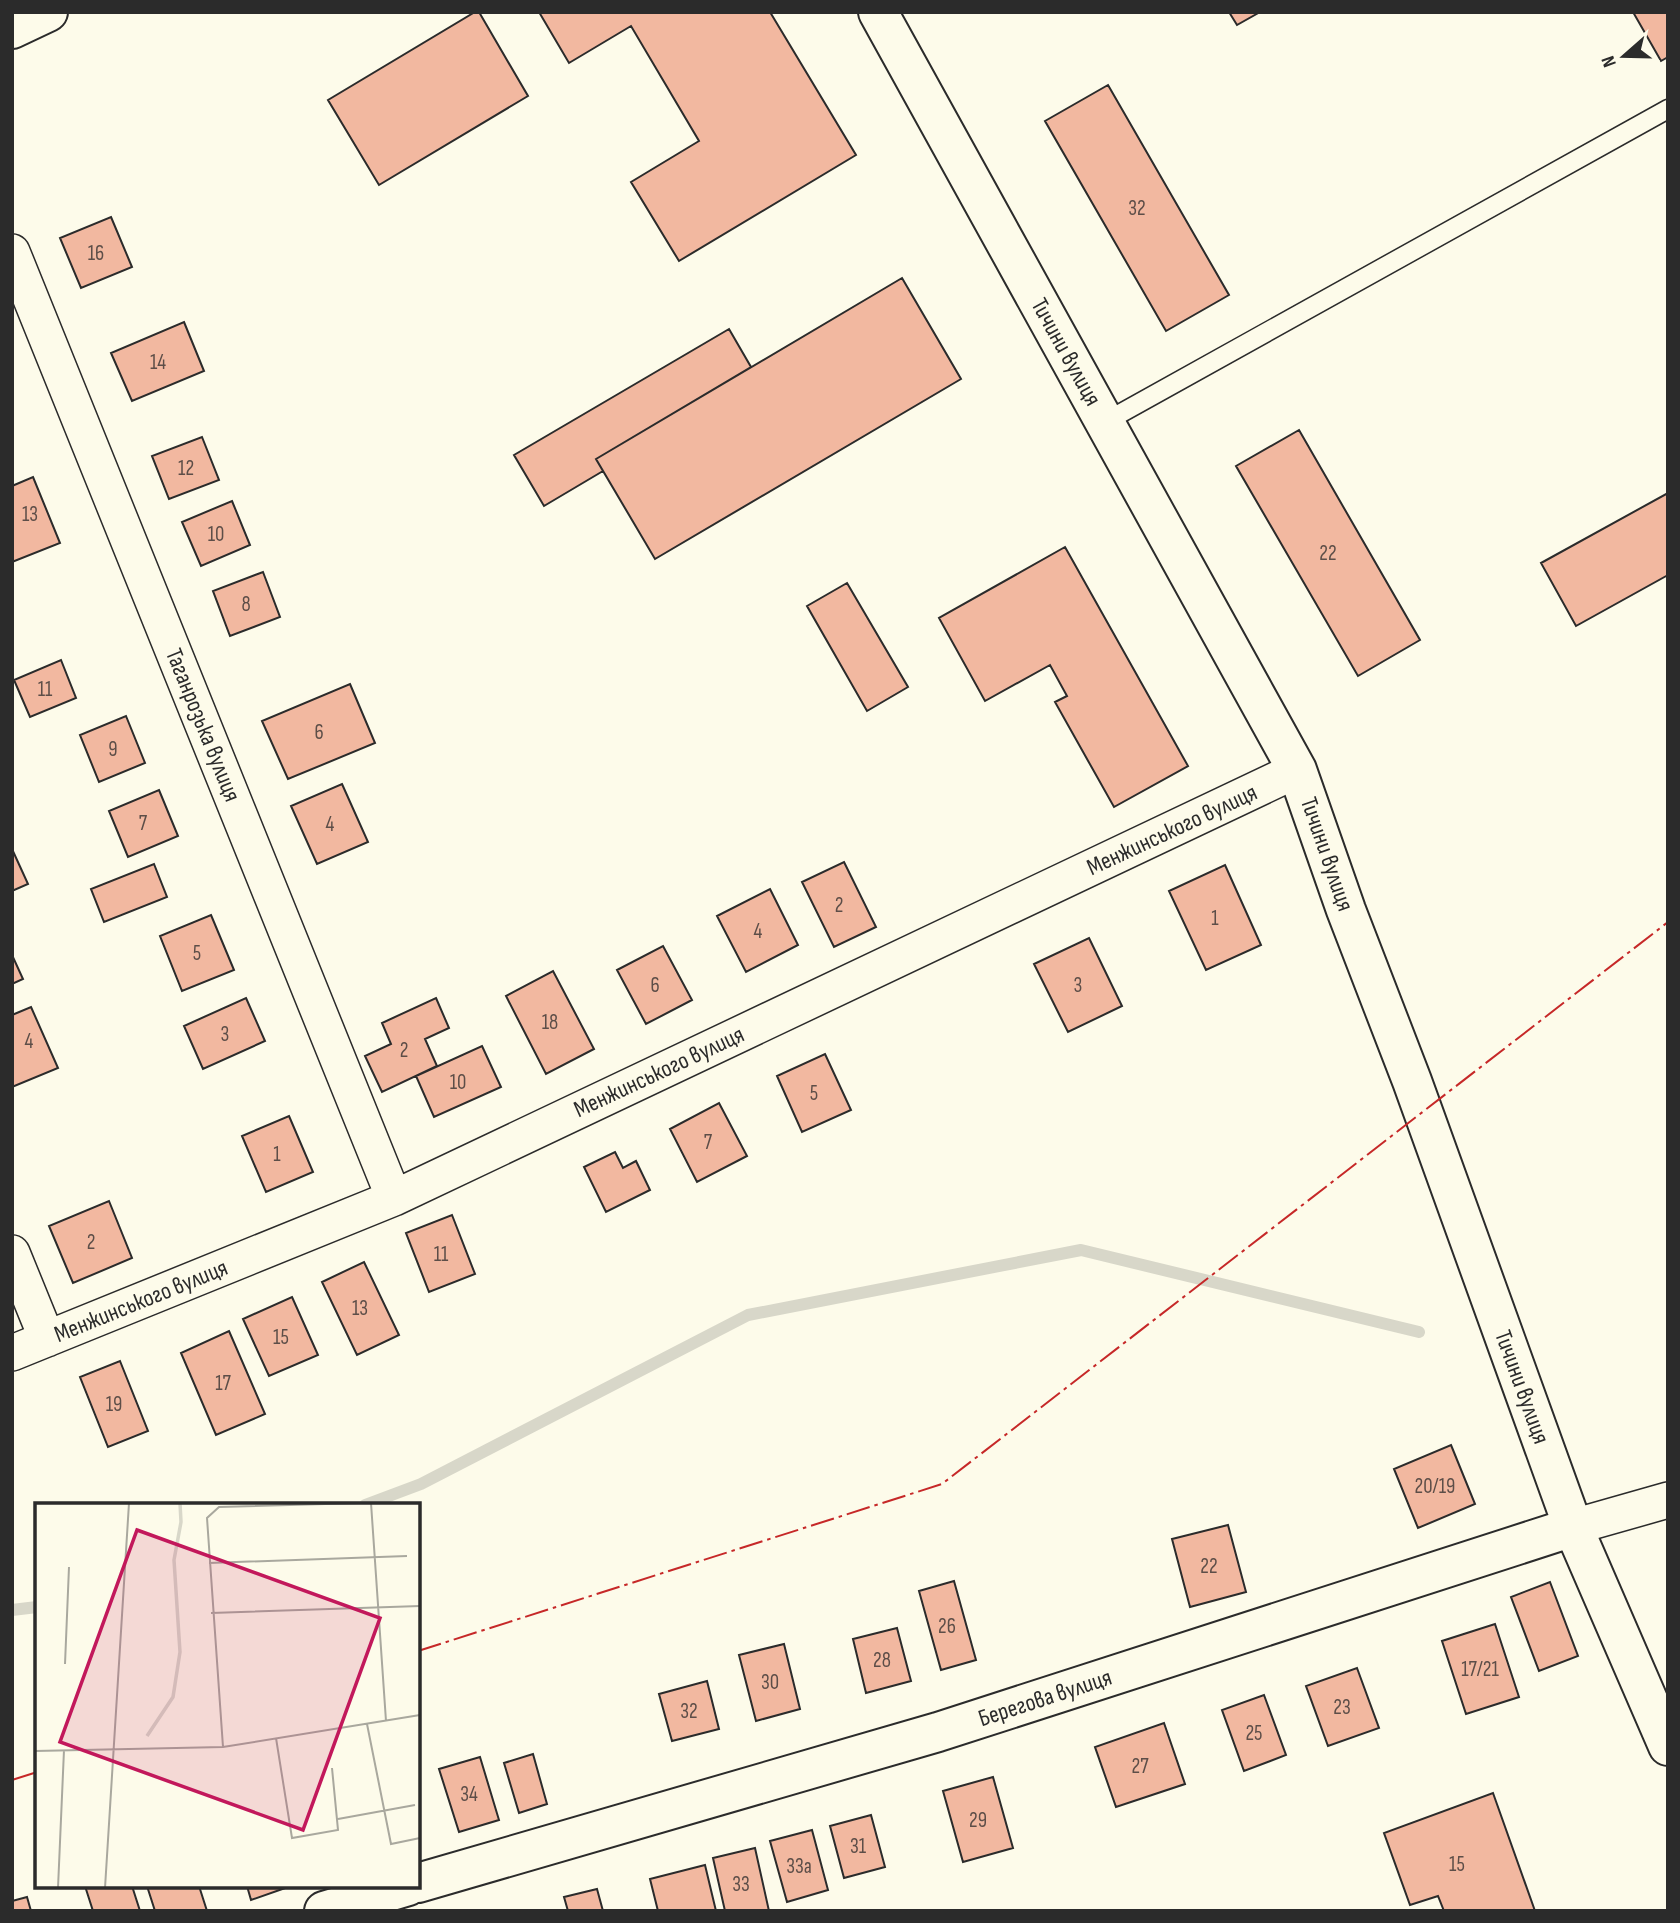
<svg xmlns="http://www.w3.org/2000/svg" width="1680" height="1923" font-family="'Sofia Sans Condensed',sans-serif">
<rect width="100%" height="100%" fill="#fdfbea"/>
<g fill="none" stroke-linecap="round" stroke-linejoin="round">
<path stroke="#d8d7c9" stroke-width="12" d="M365 1505 421 1484 748 1315 1081 1250 1419 1332
M12 1610 37 1607"/>
</g>
<path fill="#f2b8a0" stroke="#2b2b2b" stroke-width="2" d="M475 12H479L528 96 379 185 328 100Z
M539 12H770L856 155 679 261 631 182 699 141 631 26 569 63Z
M1229 12H1260L1237 25Z
M1633 12H1668V57L1661 61Z
M1108 85 1229 295 1166 331 1045 121Z
M111 217 132 267 81 288 60 238Z
M902 278 961 379 655 559 596 459Z
M184 322 204 371 132 401 111 353Z
M729 329 751 367 596 459 603 471 544 506 514 455Z
M1299 430 1420 640 1358 676 1236 466Z
M202 437 219 480 169 499 152 456Z
M33 477 60 543 12 562V486Z
M1668 493V575L1576 626 1541 563Z
M232 501 250 545 201 566 182 522Z
M1065 547 1188 766 1114 807 1055 702 1067 696 1050 665 985 701 939 618Z
M263 572 280 617 230 636 213 591Z
M847 583 908 687 867 711 807 606Z
M61 660 76 698 30 717 14 680Z
M350 684 375 743 288 779 262 721Z
M126 716 145 763 99 782 80 735Z
M342 784 368 842 317 864 291 806Z
M159 790 178 836 128 857 109 811Z
M12 849 28 884 12 891Z
M844 862 876 927 834 947 802 882Z
M154 864 167 897 104 922 91 889Z
M1225 865 1261 945 1206 970 1169 891Z
M770 889 798 945 746 972 717 916Z
M211 915 234 970 182 991 160 936Z
M1089 938 1122 1006 1068 1032 1034 964Z
M663 946 692 1000 646 1024 617 970Z
M12 955 23 979 12 984Z
M553 971 594 1049 546 1074 506 996Z
M246 998 265 1041 203 1069 184 1026Z
M436 998 449 1028 425 1039 437 1066 382 1092 365 1056 391 1044 382 1023Z
M31 1007 58 1068 12 1087V1015Z
M482 1046 501 1087 434 1117 416 1076Z
M825 1054 851 1110 802 1132 777 1076Z
M719 1103 747 1156 697 1182 670 1129Z
M289 1116 313 1172 266 1192 242 1136Z
M615 1152 623 1168 636 1161 650 1190 606 1212 584 1167Z
M109 1201 132 1258 73 1283 49 1226Z
M452 1215 475 1274 429 1292 406 1233Z
M364 1262 399 1335 357 1355 322 1282Z
M292 1297 318 1355 269 1376 243 1319Z
M229 1331 265 1414 216 1435 181 1353Z
M120 1361 148 1431 108 1447 80 1377Z
M1451 1445 1475 1504 1418 1528 1394 1469Z
M1228 1525 1246 1592 1190 1607 1172 1539Z
M954 1581 976 1660 941 1670 919 1591Z
M1550 1582 1578 1656 1539 1671 1511 1597Z
M1495 1624 1519 1697 1466 1714 1442 1641Z
M897 1628 911 1681 866 1693 853 1639Z
M784 1644 800 1709 756 1721 739 1655Z
M1357 1668 1379 1728 1328 1746 1306 1686Z
M707 1681 719 1729 672 1741 659 1694Z
M1264 1695 1286 1755 1244 1771 1222 1710Z
M1164 1723 1185 1784 1116 1807 1095 1747Z
M533 1754 547 1804 519 1813 504 1763Z
M480 1757 499 1820 459 1832 439 1769Z
M993 1777 1013 1848 963 1862 943 1791Z
M1493 1793 1535 1911H1444L1438 1896 1410 1905 1384 1833Z
M871 1815 885 1867 844 1878 830 1826Z
M812 1830 828 1890 787 1902 770 1841Z
M755 1848 769 1911H725L713 1858Z
M705 1865 716 1911H658L650 1879Z
M85 1886H132L140 1911H93Z
M147 1886H199L207 1911H155Z
M247 1886H291L251 1900Z
M597 1889 603 1911H568L564 1897Z
M27 1897 31 1911H12V1901Z"/>
<g fill="none" stroke-linecap="round" stroke-linejoin="round">
<defs>
<path id="lane" d="M1105 422 1668 109"/>
<path id="street" d="M12 252 394 1198
M12 1253 47 1339
M12 1353 394 1198 1297 770
M1573 1527 1668 1500"/>
<path id="secondary" d="M878 12 1297 770 1346 910 1412 1081 1573 1527 1668 1746
M12 29 48 12
M418 1883 938 1732 1573 1527
M324 1911 408 1886"/>
</defs>
<use href="#lane" stroke="#2b2b2b" stroke-width="21"/>
<use href="#street" stroke="#2b2b2b" stroke-width="38"/>
<use href="#secondary" stroke="#2b2b2b" stroke-width="42"/>
<use href="#lane" stroke="#fdfbea" stroke-width="18"/>
<use href="#street" stroke="#fdfbea" stroke-width="35"/>
<use href="#secondary" stroke="#fdfbea" stroke-width="38"/>
<path stroke="#c62828" stroke-width="2" stroke-dasharray="24 5 3.5 5" stroke-linecap="butt" d="M418 1651 942 1484 1668 922
M12 1780 37 1772"/>
</g>
<g text-anchor="middle" dominant-baseline="central" stroke-width="5" stroke-linejoin="round" paint-order="stroke">
<g font-size="21" fill="#5d4e48">
<text x="1137" y="208">32</text>
<text x="96" y="253">16</text>
<text x="158" y="362">14</text>
<text x="186" y="468">12</text>
<text x="30" y="514">13</text>
<text x="216" y="534">10</text>
<text x="1328" y="553">22</text>
<text x="246" y="604">8</text>
<text x="45" y="689">11</text>
<text x="319" y="732">6</text>
<text x="113" y="749">9</text>
<text x="143" y="823">7</text>
<text x="330" y="824">4</text>
<text x="839" y="905">2</text>
<text x="1215" y="918">1</text>
<text x="758" y="931">4</text>
<text x="197" y="953">5</text>
<text x="655" y="985">6</text>
<text x="1078" y="985">3</text>
<text x="550" y="1022">18</text>
<text x="225" y="1034">3</text>
<text x="29" y="1041">4</text>
<text x="404" y="1050">2</text>
<text x="458" y="1082">10</text>
<text x="814" y="1093">5</text>
<text x="708" y="1142">7</text>
<text x="277" y="1154">1</text>
<text x="91" y="1242">2</text>
<text x="441" y="1254">11</text>
<text x="360" y="1308">13</text>
<text x="281" y="1337">15</text>
<text x="223" y="1383">17</text>
<text x="114" y="1404">19</text>
<text x="1435" y="1486">20/19</text>
<text x="1209" y="1566">22</text>
<text x="947" y="1626">26</text>
<text x="882" y="1660">28</text>
<text x="1480" y="1669">17/21</text>
<text x="770" y="1682">30</text>
<text x="1342" y="1707">23</text>
<text x="689" y="1711">32</text>
<text x="1254" y="1733">25</text>
<text x="1140" y="1766">27</text>
<text x="469" y="1794">34</text>
<text x="978" y="1820">29</text>
<text x="858" y="1846">31</text>
<text x="1457" y="1864">15</text>
<text x="799" y="1866">33а</text>
<text x="741" y="1884">33</text>
</g>
<g font-size="24" fill="#2b2b2b" stroke="#fdfbea">
<text transform="translate(1066 352) rotate(61)">Тичини вулиця</text>
<text transform="translate(203 725) rotate(68)">Таганрозька вулиця</text>
<text transform="translate(1172 830) rotate(-25)">Менжинського вулиця</text>
<text transform="translate(1327 854) rotate(71)">Тичини вулиця</text>
<text transform="translate(659 1072) rotate(-25)">Менжинського вулиця</text>
<text transform="translate(141 1301) rotate(-22)">Менжинського вулиця</text>
<text transform="translate(1522 1387) rotate(70)">Тичини вулиця</text>
<text transform="translate(1045 1698) rotate(-18)">Берегова вулиця</text>
</g>
</g>
<g transform="translate(35 1503)">
<rect width="385" height="385" fill="#fdfbea"/>
<path fill="none" stroke="#d8d7c9" stroke-width="3.5" d="M112 233 138 194 145 149 139 57 146 19 145 0"/>
<path fill="none" stroke="#a9a89e" stroke-width="2" d="M336 0 351 218M174 60 372 53M176 110 385 103M30 161 34 64M332 221 356 341 385 335M241 235 257 335 303 327 297 265M188 244 172 15 184 4 326 0M0 248 188 244 385 212M303 316 380 302M23 385 29 247M70 385 94 0"/>
<path fill="#c2185b" fill-opacity="0.15" stroke="#c2185b" stroke-width="3.5" d="M102 27 345 115 268 327 25 239Z"/>
<rect width="385" height="385" fill="none" stroke="#2b2b2b" stroke-width="3.5"/>
</g>
<rect width="1680" height="1923" fill="none" stroke="#2b2b2b" stroke-width="28"/>
<g transform="translate(1624 56) rotate(250)" stroke="#fdfbea" stroke-width="5" paint-order="stroke">
<path d="M0-5L12 26L0 18L-12 26Z" fill="#2b2b2b"/>
<text y="-10" font-size="19" font-weight="bold" text-anchor="middle" fill="#2b2b2b">N</text>
</g>
</svg>
